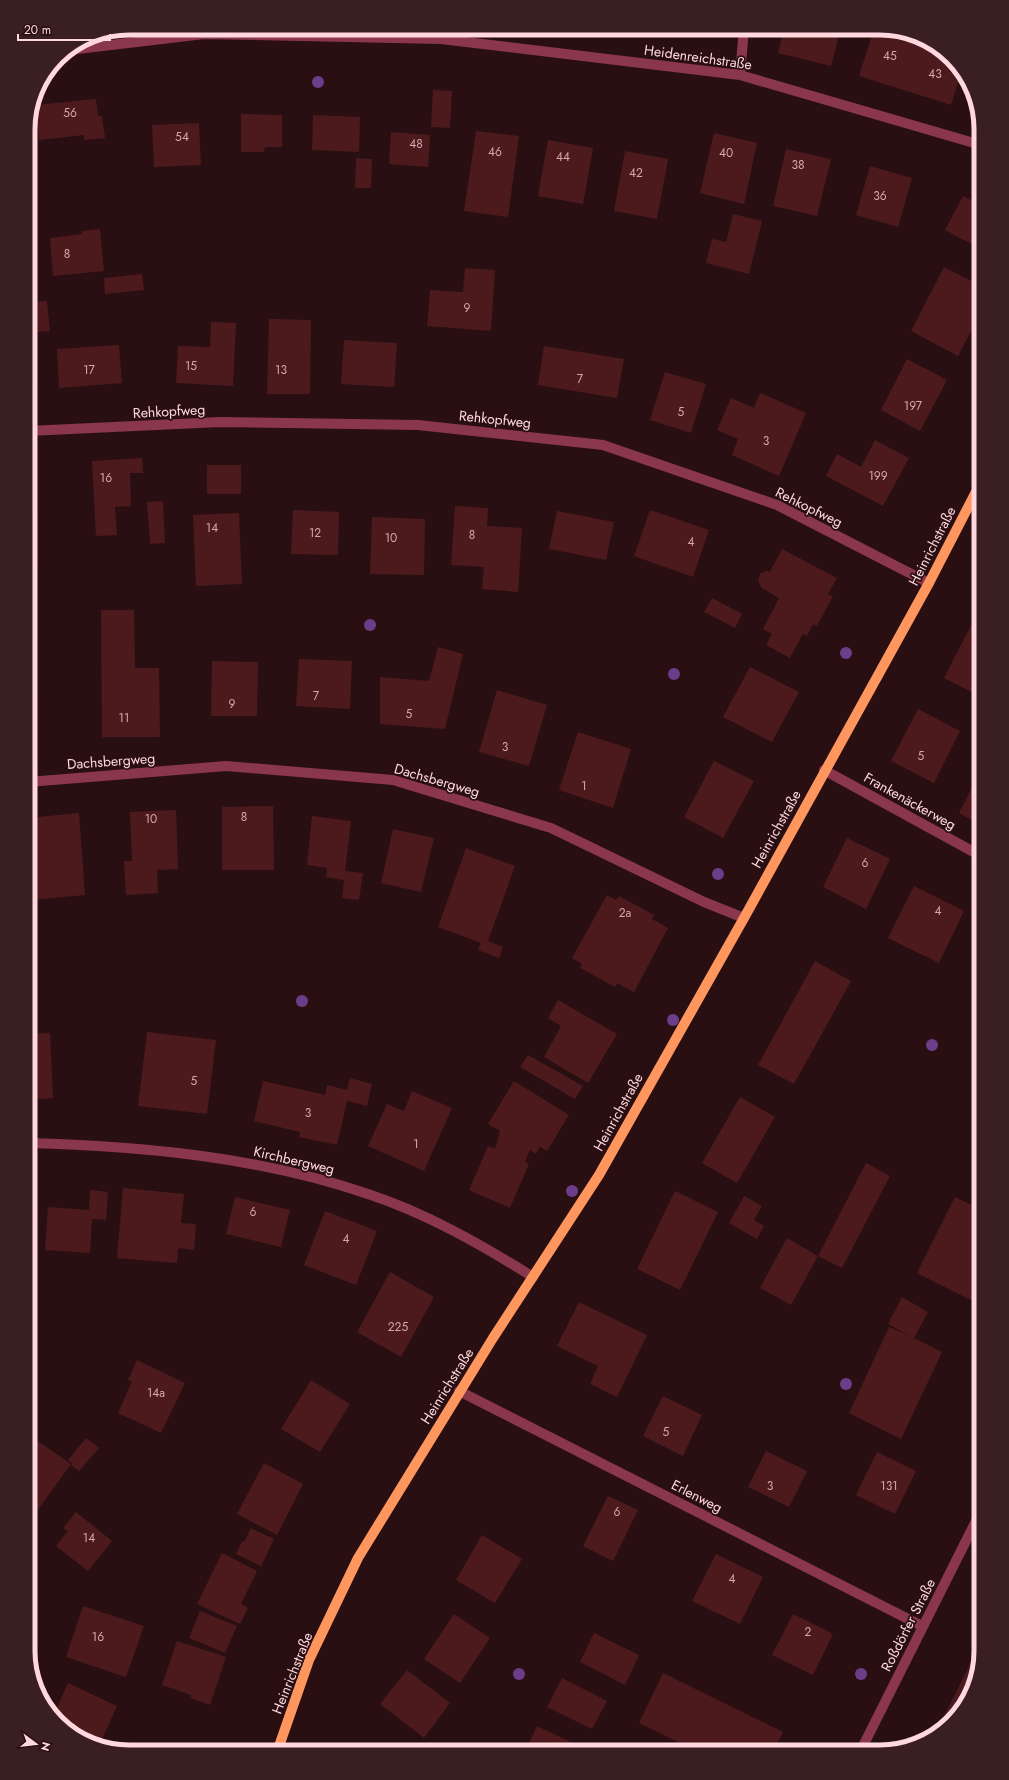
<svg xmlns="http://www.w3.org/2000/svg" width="1009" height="1780" font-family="Jost,sans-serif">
<rect width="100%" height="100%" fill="#290f12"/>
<path fill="#4c1a1d" d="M784 28H841L831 66 778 53Z
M874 28H887L936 45 961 73 951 105 859 76Z
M433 90 452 91 450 128 431 127Z
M96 99 98 116H102L105 138 84 140V135L39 140 35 105Z
M241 114 282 115V147H265L264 152H241Z
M313 115 360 117 359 152 312 150Z
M199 123 201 165 154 167 152 125Z
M476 131 519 136 508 217 464 211Z
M391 132 430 135 428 167 389 164Z
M714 133 757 143 744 204 700 193Z
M548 140 593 148 583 204 538 196Z
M786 149 831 159 817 216 773 206Z
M625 151 668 159 657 219 614 211Z
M356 158 372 159 371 188H355Z
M870 166 912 178 898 227 856 215Z
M963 196 981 205V249L945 230Z
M733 214 762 221 749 274 706 263 712 239 726 242Z
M100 229 104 271 53 276 50 238 82 234V231Z
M944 267 981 286V312L958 356 911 331Z
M465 268 495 270 491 331 427 326 430 290 463 292Z
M142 274 144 290 105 294 104 278Z
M47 301 50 331 28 333V303Z
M269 319 311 320 310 394H267Z
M211 322 236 323 233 386 176 383 178 346 210 347Z
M344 340 397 343 394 387 341 384Z
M119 345 122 383 59 388 57 349Z
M544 346 624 359 617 398 538 385Z
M907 359 947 380 920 431 881 410Z
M665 372 706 384 691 433 650 420Z
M760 393 806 413 779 476 732 455 738 439 717 430 731 398 754 408Z
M875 440 909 458 883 506 826 476 837 454 861 467Z
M142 458 143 473H130L131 506 115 507 117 535 96 536 92 461Z
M207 465H241V494H207Z
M163 501 165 543 150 544 147 502Z
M455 506 488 508 487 526 522 528 518 592 482 589 484 567 451 565Z
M293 510 339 512 338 555 291 554Z
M650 510 709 530 693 577 634 556Z
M557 511 614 522 606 560 549 549Z
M239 513 242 584 196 586 193 515Z
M372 517 425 519 424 575 370 574Z
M782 549 837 578 828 594 833 596 817 626 813 624 807 636 803 634 790 658 766 645 772 634 763 629 779 598 762 588 758 581 760 574 766 571 770 572Z
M712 598 742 614 735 628 704 612Z
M981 606V697L944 678Z
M101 610H134L135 668H159L160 737H102Z
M438 647 463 654 445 729 380 724V677L429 681Z
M299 659 352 661 350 709 296 706Z
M212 661 258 662 257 716H211Z
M750 667 799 692 772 742 723 717Z
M497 690 547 705 529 766 479 752Z
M918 709 960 731 934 783 891 761Z
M578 732 631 749 613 808 559 790Z
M714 761 754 781 723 838 684 817Z
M981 770V825L959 813Z
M273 806 274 870H222V807Z
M176 810 178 869 157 870 158 893 126 895 124 861H132L130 812Z
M79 813 85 895 32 900 28 860V818Z
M312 816 351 821 345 871 363 873 359 900 342 898 344 880 326 877 327 868 307 865Z
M393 829 434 838 421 892 381 883Z
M847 838 890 859 866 909 823 887Z
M466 848 515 866 488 941 503 947 499 958 478 950 481 943 438 927Z
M914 886 964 911 939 963 888 938Z
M607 895 616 900 619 896 654 915 652 919 668 928 634 992 617 983 615 987 580 968 582 964 572 958Z
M815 961 851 981 794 1084 758 1065Z
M558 1000 617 1034 588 1083 544 1057 561 1026 548 1018Z
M147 1032 216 1040 207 1114 138 1106Z
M50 1033 53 1098 28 1100V1034Z
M528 1055 583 1086 575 1099 520 1067Z
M350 1078 372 1084 367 1106 347 1101 337 1145 299 1137 300 1132 254 1121 263 1081 325 1095 327 1085 347 1090Z
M514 1081 569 1115 547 1151 540 1147 536 1154 530 1150 525 1162 529 1164 510 1208 469 1190 488 1146 495 1149 500 1131 488 1124Z
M412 1091 452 1108 424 1171 368 1146 387 1104 404 1111Z
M740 1097 775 1117 737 1183 702 1163Z
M866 1163 890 1176 842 1268 818 1256Z
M123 1188 184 1194 181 1223 196 1224 194 1250 178 1248 177 1263 117 1258Z
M90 1190 108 1192 106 1220 92 1219 90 1253 45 1250 48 1207 89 1210Z
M675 1191 718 1212 680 1290 637 1269Z
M744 1196 762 1206 754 1220 764 1226 757 1239 729 1223Z
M235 1197 290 1210 281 1247 226 1234Z
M955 1197 981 1210V1290L975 1302 917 1273Z
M325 1211 377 1231 356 1285 304 1265Z
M787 1238 818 1256 791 1305 760 1288Z
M390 1272 434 1297 401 1357 357 1332Z
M902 1297 928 1312 914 1338 942 1352 901 1439 849 1413 889 1327 910 1336 888 1324Z
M579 1302 647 1335 617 1397 590 1384 598 1366 557 1346Z
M137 1360 185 1383 161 1433 118 1413 132 1381 128 1380Z
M311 1380 350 1404 320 1452 281 1429Z
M663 1396 702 1415 683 1456 643 1436Z
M32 1437 71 1464 35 1514 28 1509V1442Z
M86 1438 99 1448 79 1471 71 1465 72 1463 68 1460Z
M766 1451 807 1471 789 1507 748 1487Z
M877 1452 916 1471 895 1514 856 1495Z
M264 1463 303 1484 277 1535 237 1514Z
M608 1496 638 1510 613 1561 583 1546Z
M76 1512 112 1541 88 1571 56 1546 68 1531 63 1528Z
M251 1528 274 1539 261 1566 236 1554 242 1541 244 1542Z
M482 1535 522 1559 495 1603 456 1580Z
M222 1553 257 1571 241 1604 248 1608 240 1624 197 1604Z
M716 1554 763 1577 740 1624 692 1601Z
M83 1606 144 1626 126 1677 66 1657Z
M200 1611 237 1626 225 1653 189 1638Z
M454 1614 490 1638 460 1683 424 1659Z
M793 1614 833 1634 813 1675 772 1655Z
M594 1633 639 1655 625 1685 580 1662Z
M177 1641 226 1657 210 1705 191 1698V1695L162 1685Z
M970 1664 976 1667 964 1707 937 1730Z
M407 1670 450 1703 424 1738 380 1704Z
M663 1673 783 1732 773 1752H699L639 1723Z
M562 1678 607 1701 592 1729 547 1707Z
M68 1683 117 1706 100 1744 73 1735 54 1714Z
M537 1726 583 1748 581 1752H525Z"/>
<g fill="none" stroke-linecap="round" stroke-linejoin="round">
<path stroke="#8b374b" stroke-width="10" d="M69 50 204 34 441 39 740 75 981 145
M740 75 744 28
M28 431 220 422 418 425 603 445 777 505 929 583
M824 770 981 856
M28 782 226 766 393 780 551 828 704 902 744 918
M28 1143C143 1146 259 1157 368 1194 426 1213 482 1245 533 1277
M459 1391 922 1626
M28 1645 29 1656
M860 1752 981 1511"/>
<path stroke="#ff965e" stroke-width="10" d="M277 1752 309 1660 358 1558 493 1338 599 1175 744 918 929 583 981 482"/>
</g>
<g fill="#6c3d88">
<circle cx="318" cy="82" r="6"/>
<circle cx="370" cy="625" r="6"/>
<circle cx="846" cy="653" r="6"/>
<circle cx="674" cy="674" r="6"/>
<circle cx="718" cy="874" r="6"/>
<circle cx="302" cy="1001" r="6"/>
<circle cx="673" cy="1020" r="6"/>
<circle cx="932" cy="1045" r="6"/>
<circle cx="572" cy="1191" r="6"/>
<circle cx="846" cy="1384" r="6"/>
<circle cx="519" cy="1674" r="6"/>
<circle cx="861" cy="1674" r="6"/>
</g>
<g text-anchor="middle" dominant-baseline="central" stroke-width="3.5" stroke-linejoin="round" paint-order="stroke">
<g font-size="12" fill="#d2a8ae">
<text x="890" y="56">45</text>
<text x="935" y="74">43</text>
<text x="70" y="113">56</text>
<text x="182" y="137">54</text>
<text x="416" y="144">48</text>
<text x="495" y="152">46</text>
<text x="726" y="153">40</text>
<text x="563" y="157">44</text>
<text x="798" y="165">38</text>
<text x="636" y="173">42</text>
<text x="880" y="196">36</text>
<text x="67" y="254">8</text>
<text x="467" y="308">9</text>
<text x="191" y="366">15</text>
<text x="89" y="370">17</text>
<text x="281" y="370">13</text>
<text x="580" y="379">7</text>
<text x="913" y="406">197</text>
<text x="681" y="412">5</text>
<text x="766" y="441">3</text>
<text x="878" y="476">199</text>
<text x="106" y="478">16</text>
<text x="212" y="528">14</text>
<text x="315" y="533">12</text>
<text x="472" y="535">8</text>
<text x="391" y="538">10</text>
<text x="691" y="542">4</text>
<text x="316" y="696">7</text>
<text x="232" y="704">9</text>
<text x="409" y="714">5</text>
<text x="124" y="718">11</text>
<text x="505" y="747">3</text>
<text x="921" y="756">5</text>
<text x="584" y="786">1</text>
<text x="244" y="817">8</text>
<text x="151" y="819">10</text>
<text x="865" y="863">6</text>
<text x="938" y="911">4</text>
<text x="625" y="913">2a</text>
<text x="194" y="1081">5</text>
<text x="308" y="1113">3</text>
<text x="416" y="1144">1</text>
<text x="253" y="1212">6</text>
<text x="346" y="1239">4</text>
<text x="398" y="1327">225</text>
<text x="156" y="1393">14a</text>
<text x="666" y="1432">5</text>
<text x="770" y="1486">3</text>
<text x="889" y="1486">131</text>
<text x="617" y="1512">6</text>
<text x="89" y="1538">14</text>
<text x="732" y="1579">4</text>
<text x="808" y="1632">2</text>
<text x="98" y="1637">16</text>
</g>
<g font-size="14" fill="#ffd7de" stroke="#290f12">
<text transform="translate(698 57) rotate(8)">Heidenreichstraße</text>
<text transform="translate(169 411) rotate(-3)">Rehkopfweg</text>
<text transform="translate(495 419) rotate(6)">Rehkopfweg</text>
<text transform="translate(809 507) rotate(26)">Rehkopfweg</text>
<text transform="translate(932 546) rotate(-63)">Heinrichstraße</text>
<text transform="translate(111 761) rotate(-4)">Dachsbergweg</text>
<text transform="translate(437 780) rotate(16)">Dachsbergweg</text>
<text transform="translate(910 801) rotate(29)">Frankenäckerweg</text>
<text transform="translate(776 829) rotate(-61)">Heinrichstraße</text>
<text transform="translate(618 1112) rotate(-61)">Heinrichstraße</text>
<text transform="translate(294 1160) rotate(13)">Kirchbergweg</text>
<text transform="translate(447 1386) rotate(-58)">Heinrichstraße</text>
<text transform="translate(697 1496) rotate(27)">Erlenweg</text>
<text transform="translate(908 1625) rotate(-63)">Roßdörfer Straße</text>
<text transform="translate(292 1673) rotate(-68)">Heinrichstraße</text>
</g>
</g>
<path d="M0 0H1009V1780H0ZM129 35H880A94 94 0 0 1 974 129V1651A94 94 0 0 1 880 1745H129A94 94 0 0 1 35 1651V129A94 94 0 0 1 129 35Z" fill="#3a1f22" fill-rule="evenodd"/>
<path fill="none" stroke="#ffd7de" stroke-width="5" d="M129 35H880A94 94 0 0 1 974 129V1651A94 94 0 0 1 880 1745H129A94 94 0 0 1 35 1651V129A94 94 0 0 1 129 35Z"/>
<g transform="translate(36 1744) rotate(105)" stroke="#290f12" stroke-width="3" paint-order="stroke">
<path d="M0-3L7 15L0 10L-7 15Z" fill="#ffd7de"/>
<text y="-6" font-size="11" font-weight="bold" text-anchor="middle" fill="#ffd7de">N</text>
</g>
<path d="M18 34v6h92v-6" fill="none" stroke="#ffd7de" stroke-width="2"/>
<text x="24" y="34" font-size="12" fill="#ffd7de" stroke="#290f12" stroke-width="3" paint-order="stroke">20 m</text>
</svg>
